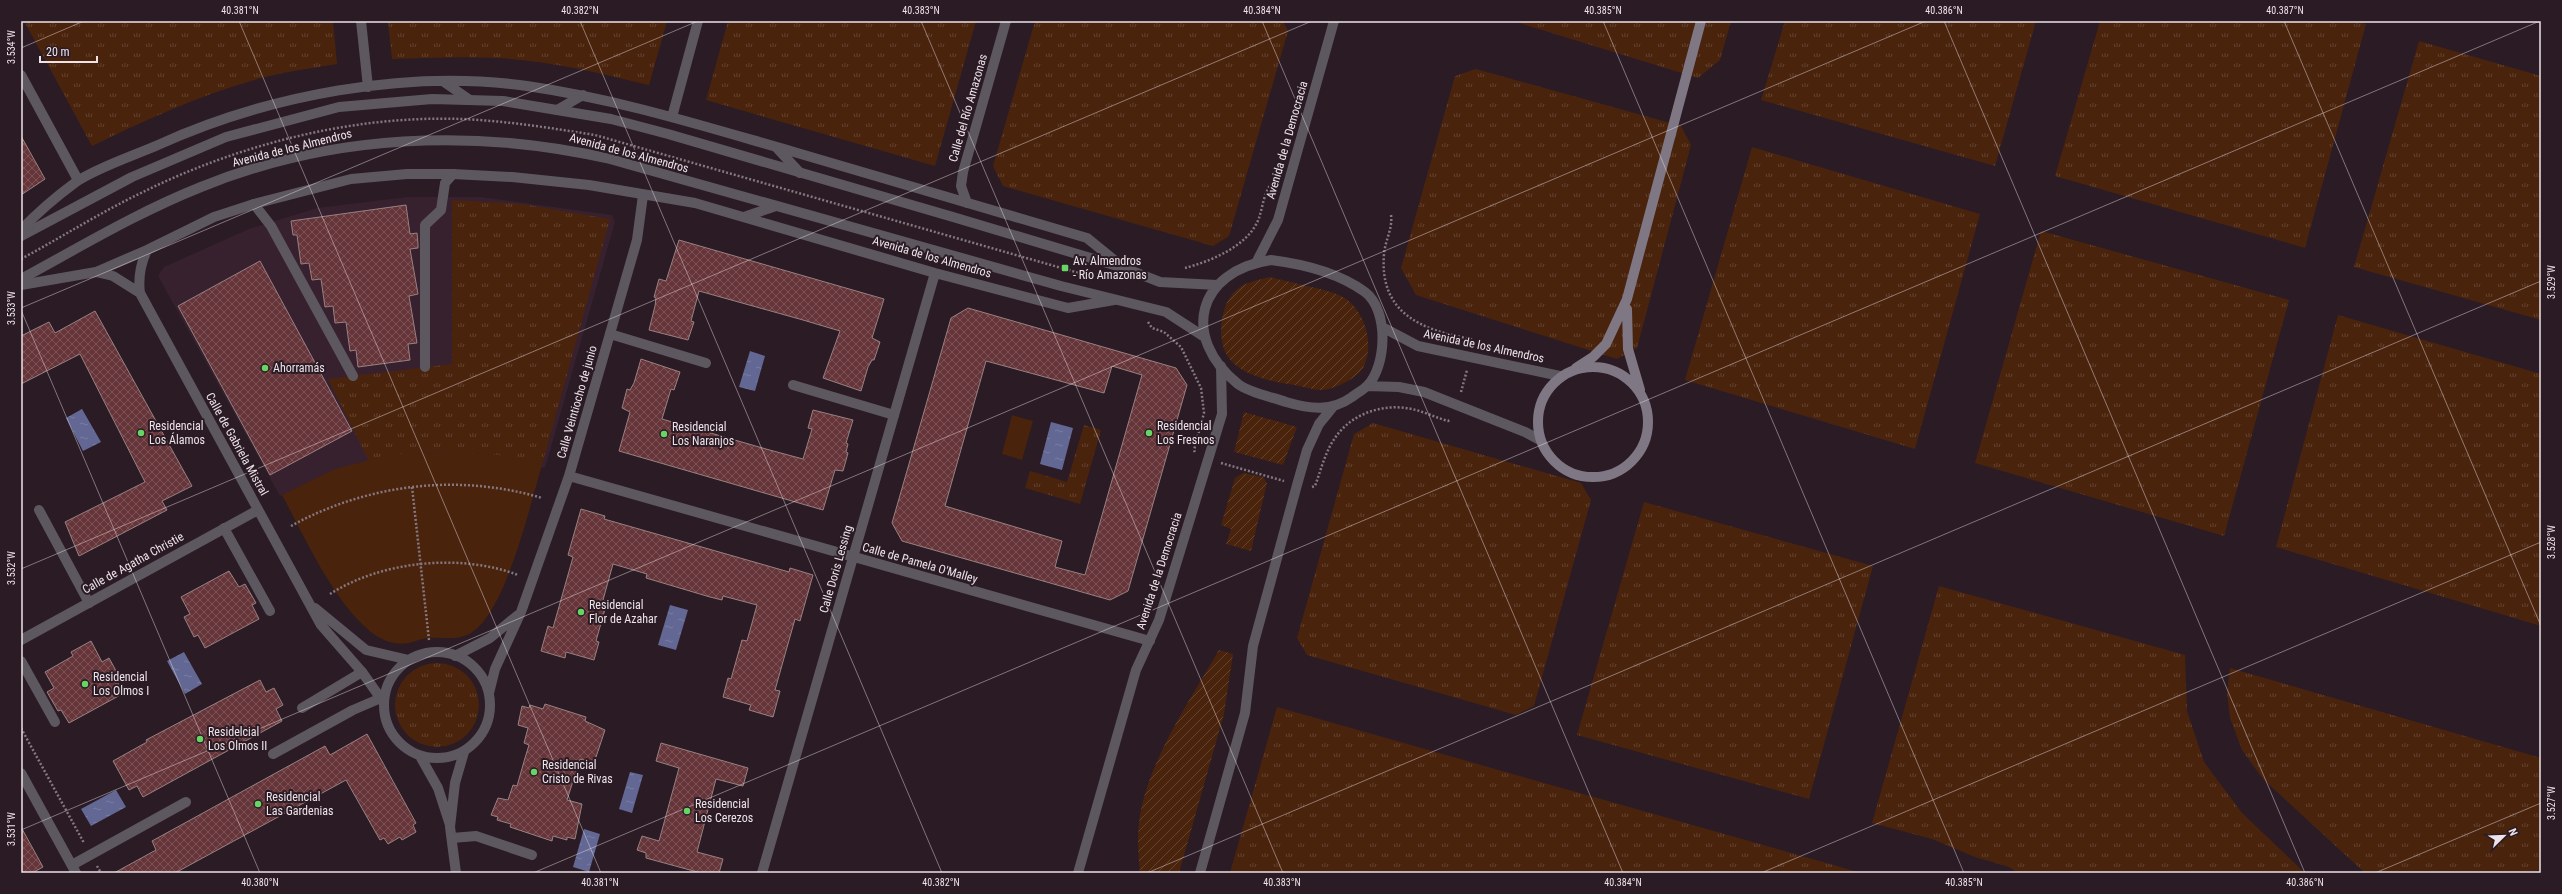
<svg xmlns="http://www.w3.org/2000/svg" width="2562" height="894" font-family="'Roboto Condensed',sans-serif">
<defs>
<pattern id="grass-tufts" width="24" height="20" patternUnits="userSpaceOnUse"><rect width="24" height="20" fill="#4a230d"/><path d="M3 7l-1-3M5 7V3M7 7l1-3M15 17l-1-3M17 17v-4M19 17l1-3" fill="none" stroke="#644330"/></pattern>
<pattern id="garden-furrows" width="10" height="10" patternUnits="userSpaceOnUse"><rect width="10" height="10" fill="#4a230d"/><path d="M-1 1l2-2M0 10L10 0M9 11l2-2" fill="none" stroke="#644330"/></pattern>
<pattern id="water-ripples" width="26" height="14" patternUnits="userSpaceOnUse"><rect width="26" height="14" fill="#626793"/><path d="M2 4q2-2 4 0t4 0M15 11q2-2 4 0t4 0" fill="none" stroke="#797da2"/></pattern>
<pattern id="building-cross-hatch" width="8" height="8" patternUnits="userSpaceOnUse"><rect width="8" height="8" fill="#663539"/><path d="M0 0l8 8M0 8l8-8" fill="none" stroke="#7c5256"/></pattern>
</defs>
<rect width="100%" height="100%" fill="#2a1b24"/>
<path fill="#37212e" d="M407 197H481L612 215 615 222 545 468 501 459 336 471 280 496 158 276 164 267 249 229 317 208Z"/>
<path fill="url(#grass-tufts)" d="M24 21H333L337 64C313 68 289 71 265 77 205 93 147 119 92 146Z
M388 21H667L649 85C599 73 548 60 496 58 461 56 427 58 392 59Z
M728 21H976L935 166 706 100Z
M1035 21H1283L1288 31 1229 236 1213 246 1003 186 993 166Z
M1513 21H1731L1720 60 1698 78Z
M1785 21H2036L1995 166 1761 100Z
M2100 21H2354L2366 24 2305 248 2055 176Z
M2419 41 2541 76V320L2354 267Z
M1476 69 1681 126 1691 145 1637 348 1617 359 1416 295 1401 268 1455 76Z
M1752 147 1980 214 1915 449 1685 380Z
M452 200 522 204 610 219 542 465C485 452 426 446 369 461L328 379 452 364Z
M2041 231 2289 300 2224 536 1975 463Z
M2338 315 2541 374V626L2276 547Z
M1373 423 1581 483 1591 500 1534 706 1516 715 1307 655 1297 638 1354 434Z
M1084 425 1101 430 1080 504 1025 488 1030 471 1067 482Z
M1644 502 1873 566 1809 799 1577 735Z
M1939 586 2185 655 2187 711 2204 762 2242 813 2305 873H2018L2009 867 1975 857 1932 839 1872 823Z
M395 705a42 42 0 1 1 84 0a42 42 0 1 1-84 0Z
M2230 668 2541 758V870L2512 873H2365L2263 779 2242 750 2230 718 2227 692Z
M1277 707 1837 866 1860 873H1230Z"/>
<path fill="#4a230d" d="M1012 415 1033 421 1022 460 1002 454Z
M452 452 499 455 542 465C530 505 506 612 471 633 457 641 444 637 429 638 415 639 410 646 394 643 347 634 304 535 282 495L335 469 393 454Z"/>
<path fill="url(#garden-furrows)" d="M1270 277C1287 282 1329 289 1343 297 1364 309 1375 343 1364 366 1359 377 1340 386 1329 389 1317 392 1306 387 1294 385 1273 382 1248 377 1232 362 1215 346 1219 305 1236 290 1245 282 1258 280 1270 277Z
M1244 412 1297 427 1283 465 1234 452Z
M1243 473 1263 477 1267 483 1251 551 1226 544 1231 529 1221 525 1235 478Z
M1219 650 1233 654 1224 714 1179 873H1140C1138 854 1137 834 1140 815 1150 758 1190 700 1219 650Z"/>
<path fill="url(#water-ripples)" d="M750 351 765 356 755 391 739 387Z
M82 409 101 442 83 451 66 418Z
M1051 422 1073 428 1062 470 1040 464Z
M670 605 688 610 676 650 658 645Z
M184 652 202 684 185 694 167 661Z
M630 772 643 775 632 813 619 809Z
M116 790 126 807 91 826 81 809Z
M584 829 600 834 589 872 573 867Z"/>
<path fill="url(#building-cross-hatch)" stroke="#988182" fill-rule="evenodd" d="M21 136 45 179 21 195Z
M406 205 410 234 417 233 418 244V248L410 249 418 294 409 296 417 343 408 344 410 360 358 367 356 350 350 351 346 322 335 323 333 306 325 307 321 279 312 280 309 263 301 264 297 235H293L291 221Z
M679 240 884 299 872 338 880 342 874 360H872L868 367 861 391 823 378 840 331 803 320 699 291 691 321 694 322 688 340 649 330 655 306 656 298 654 297 659 279 666 281Z
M260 261 352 431 270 475 178 306Z
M968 308 1176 368 1187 385 1128 591 1110 600 902 541 892 523 951 318ZM986 361 1104 393 1112 366 1142 375 1085 575 1055 567 1062 541 945 506Z
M95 311 192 486 162 501 167 510 79 556 65 522 145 482 80 354 21 384V336L49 322 55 333Z
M641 359 680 372 674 390 671 389 662 419 766 449 803 459 812 429 808 428 813 410 853 420 846 443 848 444 846 452 848 453 843 471 835 470 823 510 619 451 630 412 622 408 627 389 630 390 634 383Z
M581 509 605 516 604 519 789 572 790 568 813 575 800 621 795 619 775 690 780 691 773 717 749 710 751 705 723 697 728 678 731 679 742 640 747 641 757 605 723 596 722 600 710 597 646 578 647 574 613 564 603 600 607 602 596 641 599 642 594 660 566 652 565 658 541 651 548 626 553 628 573 557 568 555Z
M229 571 239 587 245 584 256 603 252 605 259 619 205 648 198 635 194 637 184 617 190 614 181 597Z
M91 641 102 662 109 658 120 678 116 680 124 693 69 723 61 710 58 711 47 692 54 688 45 672 73 656 71 652Z
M260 680 266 692 274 688 283 705 276 709 282 721 143 797 137 786 129 790 113 761 147 742 146 740Z
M545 704 586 717 585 721 605 730 594 763 580 759 567 800 582 804 575 839 567 837V840L553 836 552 841 510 827 511 824 497 820 498 817 491 815 498 798 508 800 513 785 517 786 525 758 529 745 524 743 528 728 518 725 522 706 529 708 530 705 543 709Z
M367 734 416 823 413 825 416 832 402 840 400 837 388 844 384 838 380 840 346 780 175 873H114L156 850 152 841 325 746 330 755Z
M661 743 748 768 743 786 716 779 697 852 723 859 719 873H701L646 858V853L637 850 642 836 659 841 679 768 656 761Z
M21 827 43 867 32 873H21Z"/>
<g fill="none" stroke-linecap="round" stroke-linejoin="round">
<path stroke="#857880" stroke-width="2.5" stroke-dasharray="2 2" stroke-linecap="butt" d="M1391 215C1393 228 1385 241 1384 254 1379 313 1421 330 1471 339L1473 344
M21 259C62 237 101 212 143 192 240 144 354 115 462 119 507 121 551 128 595 135L1093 277
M1185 268C1211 261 1249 246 1259 218 1263 206 1264 191 1273 182
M1148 322 1152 328 1164 332 1181 347 1201 388 1204 413 1194 450 1195 453
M1461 392 1467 370
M1221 463 1284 481
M412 487 429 640
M1312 487 1315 486C1321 470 1325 452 1335 438 1352 412 1387 402 1416 410 1427 413 1437 418 1448 421L1451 419
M291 526C367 484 458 473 542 498
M330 594C382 561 460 553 518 575
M21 728 84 843
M97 866 101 873"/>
<path stroke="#5d5860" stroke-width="10" d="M254 204 271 226 353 376
M610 334 706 363
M425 367V225L441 210 445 183 453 174
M793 385 894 415
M39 510 89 603
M224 528 270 611
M21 661 55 722
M302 708 362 672
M273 754 353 710 381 698
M452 838 476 836 532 855
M72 865 186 802"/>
<path stroke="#5d5860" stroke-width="10" d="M361 21 368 87
M21 75 78 180
M444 82 470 100
M557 110 583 95
M672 117 698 21
M777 148 800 173
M967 203 961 186 963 172 1006 21
M744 217 776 206
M21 230C38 212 57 196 76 182 96 168 135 155 158 145 268 95 407 69 527 86 618 99 706 127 794 152 892 181 989 209 1087 238L1124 268
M147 250C140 265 138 278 140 293L321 625 362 672 384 703
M96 272 113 276 140 293
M21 285 96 272 147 250 214 217 254 204 351 179 407 174H453L512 177 589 185 695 203 935 273 1068 308 1114 300
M569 476 1150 641
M315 608 366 650 409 660
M21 640 258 510
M384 705a53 53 0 1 1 106 0a53 53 0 1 1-106 0Z
M455 656 490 638 518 615
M489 693 495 669 521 612 569 476 637 240 643 195
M420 756 438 788 450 825
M21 773 76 873
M456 873 450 827 455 783 464 752
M762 873 935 273"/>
<path stroke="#5d5860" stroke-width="10" d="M21 236 132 177 226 137 339 107 432 99 503 101 611 119 668 134 953 217 1124 268 1160 282 1217 285
M1271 260C1303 264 1339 273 1365 292 1389 310 1387 366 1367 386 1363 390 1357 393 1352 397 1331 412 1310 409 1286 402 1272 397 1250 393 1238 384 1180 337 1197 271 1271 260Z
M1256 263 1278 220 1334 21
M21 279C80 247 138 212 201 187 331 134 474 128 610 159L1061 286 1166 312 1203 336
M1382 327 1418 346 1560 376
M1367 386 1399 387 1424 392 1525 432 1540 440
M1078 873 1136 670 1159 620 1222 414 1221 366
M1200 873 1245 713 1253 646 1297 485 1307 450 1319 424 1332 408"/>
<path stroke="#7f7884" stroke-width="10" d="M1627 309 1628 349 1640 390
M1538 422a55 55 0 1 1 110 0a55 55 0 1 1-110 0Z
M1576 368 1593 357 1606 344 1627 299 1701 21"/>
</g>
<path fill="none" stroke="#eee3e9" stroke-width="1" stroke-opacity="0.45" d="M239 21 601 873M580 21 942 873M921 21 1283 873M1262 21 1623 873M1603 21 1964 873M1944 21 2305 873M2284 21 2541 626M21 48 84 21M21 308 698 21M21 310 260 873M21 569 1312 21M21 830 1926 21M533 873 2540 21M1147 873 2541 281M1761 873 2541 542M2375 873 2541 803"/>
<g fill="#68d465" stroke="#2a1b24" stroke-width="1.5">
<rect x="1061" y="264" width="8" height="8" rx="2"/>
<circle cx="265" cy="368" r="4"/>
<circle cx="141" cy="433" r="4"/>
<circle cx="1149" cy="433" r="4"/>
<circle cx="664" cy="434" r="4"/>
<circle cx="581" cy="612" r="4"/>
<circle cx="85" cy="684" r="4"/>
<circle cx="200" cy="739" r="4"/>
<circle cx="534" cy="772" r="4"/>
<circle cx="258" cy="804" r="4"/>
<circle cx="687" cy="811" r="4"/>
</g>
<g text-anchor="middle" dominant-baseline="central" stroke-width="4" stroke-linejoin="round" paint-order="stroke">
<g font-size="12" fill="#eee3e9" stroke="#2a1b24">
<text transform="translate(968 108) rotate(-74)">Calle del Río Amazonas</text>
<text transform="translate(1287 140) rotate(-74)">Avenida de la Democracia</text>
<text transform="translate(292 148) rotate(-14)">Avenida de los Almendros</text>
<text transform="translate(629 153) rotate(15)">Avenida de los Almendros</text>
<text transform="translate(932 257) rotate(16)">Avenida de los Almendros</text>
<text transform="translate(1484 346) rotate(12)">Avenida de los Almendros</text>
<text transform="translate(577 402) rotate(-74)">Calle Veintiocho de junio</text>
<text transform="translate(237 444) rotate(61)">Calle de Gabriela Mistral</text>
<text transform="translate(133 563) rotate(-29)">Calle de Agatha Christie</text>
<text transform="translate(920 563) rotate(16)">Calle de Pamela O'Malley</text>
<text transform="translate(836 569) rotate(-74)">Calle Doris Lessing</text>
<text transform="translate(1159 571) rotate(-72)">Avenida de la Democracia</text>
</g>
<g font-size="12" fill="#eee3e9" stroke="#2a1b24" text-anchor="start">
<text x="1073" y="261">Av. Almendros<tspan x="1073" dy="14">- Río Amazonas</tspan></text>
<text x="273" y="368">Ahorramás</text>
<text x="149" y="426">Residencial<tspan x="149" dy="14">Los Álamos</tspan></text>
<text x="1157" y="426">Residencial<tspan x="1157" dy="14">Los Fresnos</tspan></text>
<text x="672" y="427">Residencial<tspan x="672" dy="14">Los Naranjos</tspan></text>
<text x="589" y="605">Residencial<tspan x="589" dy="14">Flor de Azahar</tspan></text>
<text x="93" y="677">Residencial<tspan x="93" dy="14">Los Olmos I</tspan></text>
<text x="208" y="732">Residelcial<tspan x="208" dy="14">Los Olmos II</tspan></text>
<text x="542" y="765">Residencial<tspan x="542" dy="14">Cristo de Rivas</tspan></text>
<text x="266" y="797">Residencial<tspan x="266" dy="14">Las Gardenias</tspan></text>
<text x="695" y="804">Residencial<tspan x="695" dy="14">Los Cerezos</tspan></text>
</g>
</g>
<rect width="2562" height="894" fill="none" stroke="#2a1b24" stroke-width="44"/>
<g transform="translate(2504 836) rotate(67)" stroke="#2a1b24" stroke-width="3" paint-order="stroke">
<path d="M0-3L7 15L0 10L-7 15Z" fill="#eee3e9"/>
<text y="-6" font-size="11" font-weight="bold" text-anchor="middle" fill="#eee3e9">N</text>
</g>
<path d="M40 56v6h57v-6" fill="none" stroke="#eee3e9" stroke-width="2"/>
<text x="46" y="56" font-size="12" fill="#eee3e9" stroke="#2a1b24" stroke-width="3" paint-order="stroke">20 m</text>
<rect x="22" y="22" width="2518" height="850" fill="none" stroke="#eee3e9" stroke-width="1.5"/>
<g font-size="10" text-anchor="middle" fill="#eee3e9">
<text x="240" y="14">40.381°N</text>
<text x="580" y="14">40.382°N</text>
<text x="921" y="14">40.383°N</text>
<text x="1262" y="14">40.384°N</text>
<text x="1603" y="14">40.385°N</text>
<text x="1944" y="14">40.386°N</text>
<text x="2285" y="14">40.387°N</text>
<text transform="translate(11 47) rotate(-90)" y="4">3.534°W</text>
<text transform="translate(2551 282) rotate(-90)" y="4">3.529°W</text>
<text transform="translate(11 308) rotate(-90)" y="4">3.533°W</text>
<text transform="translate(2551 542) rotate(-90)" y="4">3.528°W</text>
<text transform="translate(11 568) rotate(-90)" y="4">3.532°W</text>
<text transform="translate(2551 803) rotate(-90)" y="4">3.527°W</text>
<text transform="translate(11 829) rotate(-90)" y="4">3.531°W</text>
<text x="260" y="886">40.380°N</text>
<text x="600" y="886">40.381°N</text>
<text x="941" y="886">40.382°N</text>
<text x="1282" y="886">40.383°N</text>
<text x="1623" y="886">40.384°N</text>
<text x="1964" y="886">40.385°N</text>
<text x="2305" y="886">40.386°N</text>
</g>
</svg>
